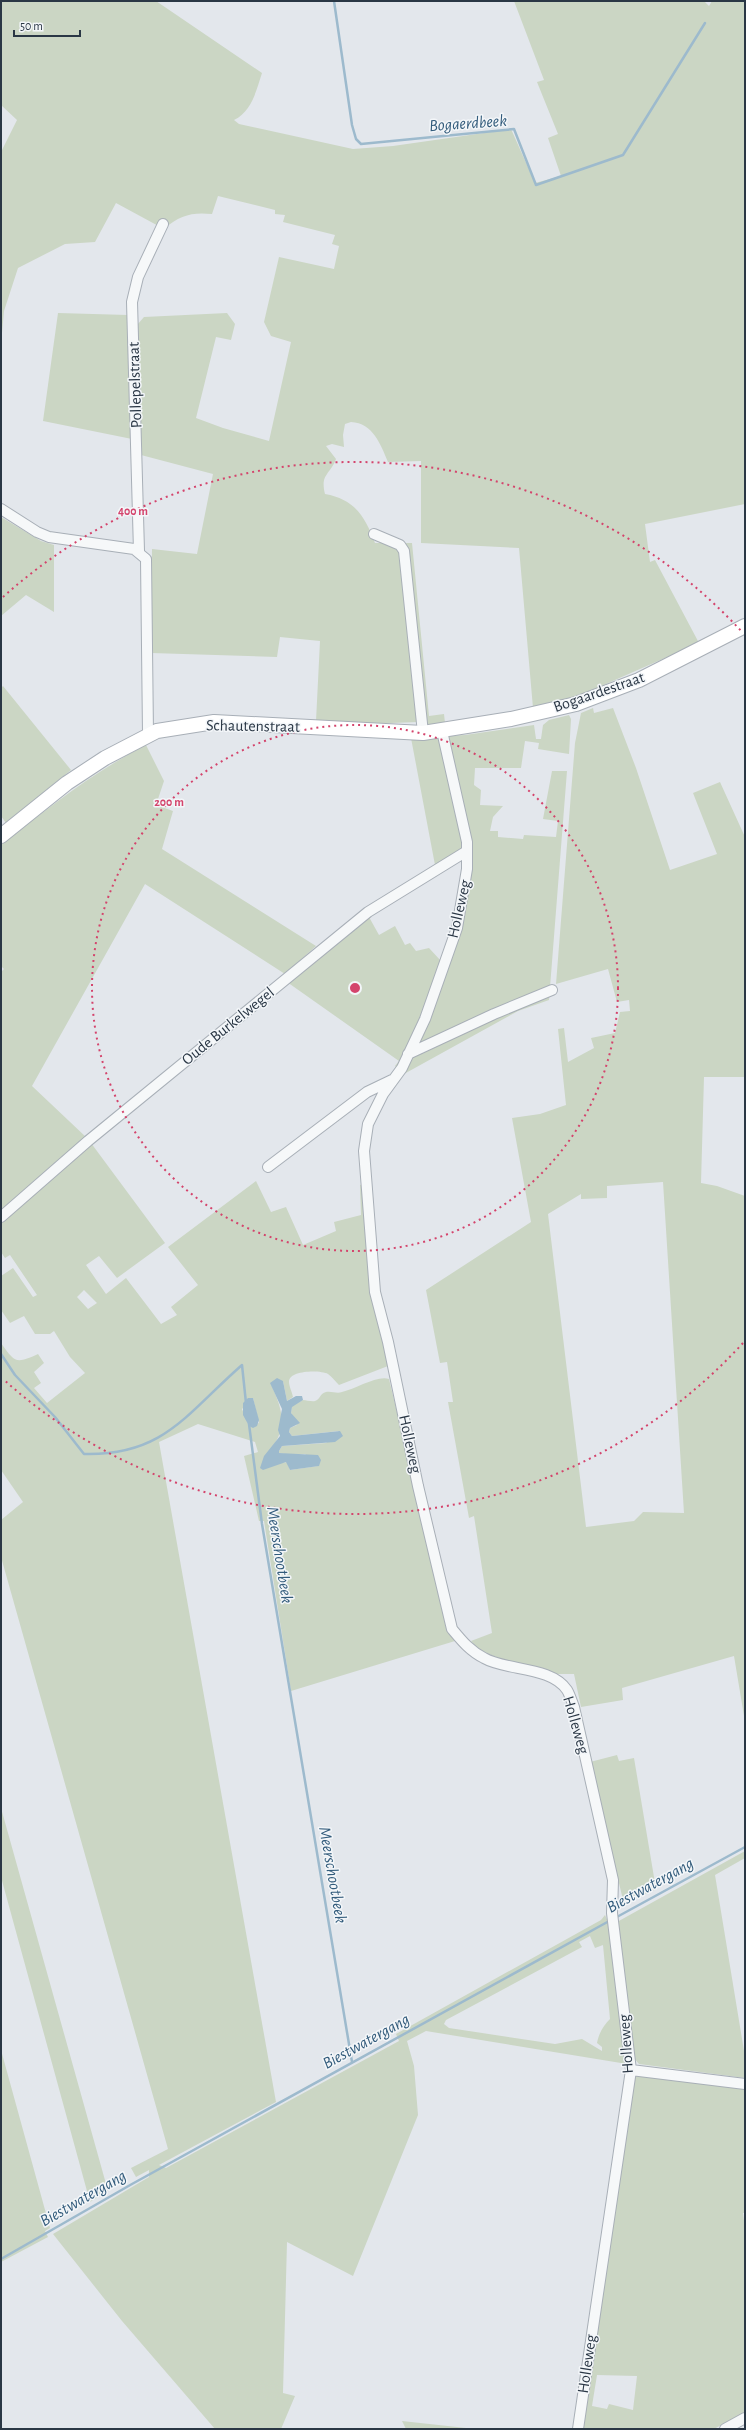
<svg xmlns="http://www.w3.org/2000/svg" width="746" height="2430" font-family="'Alegreya Sans',sans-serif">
<rect width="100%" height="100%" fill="#e3e7ec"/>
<path fill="#cbd6c4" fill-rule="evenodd" d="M1 1H156L262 73C256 91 252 111 234 120L239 124 353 149 393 146 511 129 535 183 561 176 548 138 558 134 537 82 544 80 514 1H704L709 6 712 1H745V504L645 524 650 562 655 560 699 643 581 695 533 708 519 548 421 543V461L388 462C381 445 373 423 351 422L345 424 343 435 344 447 332 444 326 446 336 459C330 475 320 474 325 494 354 499 365 516 375 543H396L401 551 419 722 362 724 316 721 320 641 280 637 277 657 151 653 152 549 197 554 213 474 141 455 137 325 144 317 227 313 235 324 231 340 216 337 196 418 223 428 269 441 291 342 271 336 264 322 279 257 334 269 339 246 332 244 335 235 283 222 285 215 275 214V210L218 196 212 214C192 212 180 215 164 229L116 203 95 242 65 244 18 268 4 311 1 344V152L17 120 1 105Z
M58 313 128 315 132 439 43 421Z
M1 517 41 541 54 545V612L26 595 1 616Z
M406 543H412L429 716 444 714 445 723 425 725Z
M3 686 71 770 6 823 1 816V688Z
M593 708 594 713 613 708 636 768 670 870 717 854 693 793 720 782 745 837V1077H704L701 1183 717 1186 745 1196V1722L734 1656 622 1688 623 1700 581 1707 574 1674H553L533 1666 501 1659 479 1650 471 1641 492 1633 474 1516 469 1518 448 1402H453L447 1362 440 1363 426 1290 531 1222 512 1118 540 1114 566 1105 558 1029 564 1028 568 1062 594 1048 591 1038 615 1033 620 1012 630 1011 629 1000 617 1002 608 969 556 984 575 743 581 713ZM663 1182 684 1513 643 1512 634 1521 586 1527 548 1214 581 1194V1199L607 1198V1186Z
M569 715 571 719 569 754 538 749 539 743 525 741 521 768H475L474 785 481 790 480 805 503 806 493 817 490 831H498V837L523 839 524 835 556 837 558 821 543 819 552 771H567L549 1000 518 1011 404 1074 395 1066 399 1061 287 982 369 917 379 935 395 926 405 945 410 943 416 951 429 948 441 961 447 964 471 846 435 865 411 738 465 735 534 725 536 739H541L543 725 549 720Z
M146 745 164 781 156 805 173 811 162 849 316 946 285 974 145 884 32 1086 87 1138 1 1210V972L4 969 1 966V845C50 807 90 774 146 745Z
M91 1143 165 1243 117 1278 99 1256 86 1265 106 1294 126 1278 161 1324 177 1315 171 1307 198 1285 168 1247 256 1181 271 1212 286 1207 303 1245 336 1231 334 1222 361 1215 360 1185 364 1184 379 1326 388 1366 339 1385C336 1382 332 1377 328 1374 320 1370 289 1370 289 1382 289 1386 292 1392 293 1397L287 1401 283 1381 271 1384C284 1413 289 1431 264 1457L281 1463 287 1462 290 1470 318 1466 305 1454 292 1455 279 1453V1451L282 1446 326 1443 339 1431 292 1436 289 1432 290 1428 297 1425 291 1413 292 1406 303 1400C306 1400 312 1402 315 1401 320 1400 320 1393 326 1392 332 1391 337 1394 342 1392 356 1389 377 1375 389 1379L450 1633 455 1641 291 1691 264 1521H259L244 1456 258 1452 255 1442 198 1424 159 1442 276 2102 159 2165 166 2168 399 2041 396 2034 601 1920 605 1915 609 1924 627 2064 426 2031 407 2041 414 2066 418 2115 353 2276 287 2242 283 2393 295 2396 281 2429H215L122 2321 53 2234 149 2177V2170L136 2177 131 2168 168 2149 1 1557V1520L23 1502 1 1470V1343C15 1363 16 1364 38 1354L44 1363 34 1372 41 1383 34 1388 47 1403 85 1373 70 1357 54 1331 50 1334H35L24 1316 10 1323 1 1310V1276L13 1268 33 1297 37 1295 10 1255 5 1258 1 1252V1220ZM84 1290 97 1303 88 1309 77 1297ZM253 1398 259 1423 249 1426 242 1409ZM590 1936 595 1948 603 1945 610 2019C603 2026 599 2033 597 2043L602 2047V2051L582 2039 555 2044 449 2028 444 2024 446 2020 582 1947 579 1942Z
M617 1755 619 1761 634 1758 656 1889 624 1904 590 1762Z
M1 1808 108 2191 90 2202 1 1877Z
M745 1851V1858L715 1875 745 2057V2078L639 2064 633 2057 617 1922Z
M1 2050 50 2228 45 2231 48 2237 1 2262Z
M638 2074 745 2088V2213H743L745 2228V2412L714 2429H582L635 2076ZM597 2375 637 2376 633 2410 609 2404 607 2409 592 2406Z
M402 2421 475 2429H406Z"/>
<path fill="#9dbacd" d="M277 1378 283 1381 287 1401 296 1396H302L303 1400 292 1407 291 1413 300 1423 290 1428 289 1432 292 1436 340 1431 343 1436 335 1442 282 1446 279 1451V1453L318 1455 321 1460 319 1466 290 1470 286 1462 263 1470 260 1468 264 1456 280 1436 278 1430 282 1409 270 1383Z
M248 1398H253L259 1420 257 1426 253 1428 249 1426 243 1415V1403Z"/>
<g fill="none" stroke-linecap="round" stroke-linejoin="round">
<path stroke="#9dbacd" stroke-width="2.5" d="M334 1 352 125 356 139 361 144 514 129 536 185 623 155 705 23
M1 1354 15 1375 55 1417 84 1454C164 1456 187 1413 242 1365L246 1403
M249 1424 262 1524 352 2062
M615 1918 745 1847
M1 2259 132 2184 611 1920"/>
<defs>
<path id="street" d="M1 509 37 532 49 537 134 549 146 559 148 734
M374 534 400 545 404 551 423 733
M139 551 132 302 138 277 163 224
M442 731 467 842V869L457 928 425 1019 402 1068 383 1094 368 1124 364 1151 375 1292 388 1342 418 1486 452 1629C462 1641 470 1651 484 1658 506 1671 551 1666 567 1690 570 1695 572 1702 574 1707L613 1880 612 1913 631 2070 578 2429
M408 1054 494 1014 552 990
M268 1167 367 1092 392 1080
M1 1217 88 1141 368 912 467 851
M631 2070 745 2084
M725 2429 745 2418"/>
<path id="secondary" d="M1 836 67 783 105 758 157 731 214 722 423 733 511 719 576 704 639 680 745 626"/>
</defs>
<use href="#street" stroke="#a8afb7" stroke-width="12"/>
<use href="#secondary" stroke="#a8afb7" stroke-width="16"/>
<use href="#street" stroke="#f6f8f9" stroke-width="10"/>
<use href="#secondary" stroke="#fff" stroke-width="14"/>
</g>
<g fill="none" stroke="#d4446c" stroke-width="2" stroke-dasharray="2 4">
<circle cx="355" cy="988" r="263"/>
<path d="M743 1343A526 526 0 0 1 3 1379M3 597A526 526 0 0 1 743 633"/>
</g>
<g text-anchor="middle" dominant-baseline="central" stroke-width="3" stroke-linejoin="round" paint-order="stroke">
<g font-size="16" fill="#2a3745" stroke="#f3f6f9">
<text transform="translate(135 385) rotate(-92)">Pollepelstraat</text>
<text transform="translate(599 692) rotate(-19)">Bogaardestraat</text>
<text transform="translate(253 726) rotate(1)">Schautenstraat</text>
<text transform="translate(459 909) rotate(-77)">Holleweg</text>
<text transform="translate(228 1026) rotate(-39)">Oude Burkelwegel</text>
<text transform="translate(410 1444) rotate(78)">Holleweg</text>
<text transform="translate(576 1725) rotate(74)">Holleweg</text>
<text transform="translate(626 2044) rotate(-94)">Holleweg</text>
<text transform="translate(587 2364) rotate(-82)">Holleweg</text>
</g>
<g font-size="17" font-style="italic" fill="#325b7b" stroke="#f3f6f9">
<text transform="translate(468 123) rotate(-4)">Bogaerdbeek</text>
<text transform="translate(280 1555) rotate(81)">Meerschootbeek</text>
<text transform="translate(333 1875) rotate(80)">Meerschootbeek</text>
<text transform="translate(650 1885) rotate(-29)">Biestwatergang</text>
<text transform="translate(366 2041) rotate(-29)">Biestwatergang</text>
<text transform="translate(83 2198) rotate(-30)">Biestwatergang</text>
</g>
</g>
<circle cx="355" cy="988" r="6" fill="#d4446c" stroke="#f3f6f9" stroke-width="2"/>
<g font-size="12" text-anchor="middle" font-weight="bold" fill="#d4446c" stroke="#f3f6f9" stroke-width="3" stroke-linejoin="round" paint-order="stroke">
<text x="133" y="515">400 m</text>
<text x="169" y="806">200 m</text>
</g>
<rect width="746" height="2430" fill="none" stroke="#2a3745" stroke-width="4"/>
<path d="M14 30v6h66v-6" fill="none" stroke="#2a3745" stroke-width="2"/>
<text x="20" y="30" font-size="12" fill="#2a3745" stroke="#f3f6f9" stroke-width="3" paint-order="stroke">50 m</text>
</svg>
